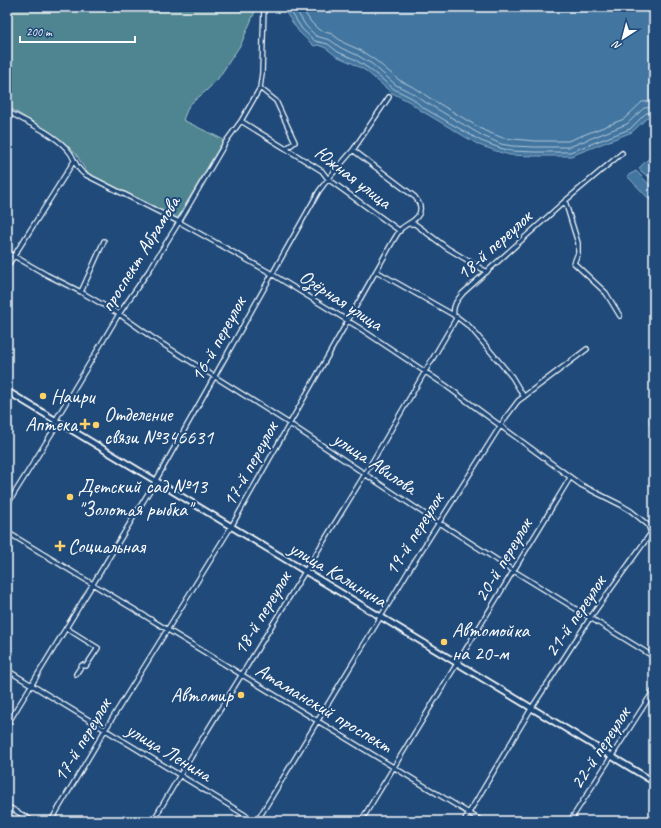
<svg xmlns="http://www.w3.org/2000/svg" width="661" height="828" font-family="Caveat,sans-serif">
<rect width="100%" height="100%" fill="#1f4a7a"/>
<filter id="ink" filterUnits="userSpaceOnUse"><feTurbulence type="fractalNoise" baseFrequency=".025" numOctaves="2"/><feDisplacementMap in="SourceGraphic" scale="8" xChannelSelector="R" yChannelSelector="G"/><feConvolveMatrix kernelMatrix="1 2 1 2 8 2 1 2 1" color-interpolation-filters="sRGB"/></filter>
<g filter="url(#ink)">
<path fill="#4f8491" stroke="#a7c2c8" d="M7 7H257L241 44 217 80 206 91 189 105 183 120 222 139 223 141 177 219 87 173 76 154 56 137 7 106Z"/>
<path fill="#42759f" stroke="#8eacc5" d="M282 7H654V117L649 116 632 132 571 156H534L510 155 499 152 479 145 420 110 410 102 392 93 366 71 352 63 336 56 326 48 318 45 314 46 299 32Z
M654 153V180L642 172 639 168Z
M636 171C641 175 649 186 654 188V204L627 176Z
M654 375V434L649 423 651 395Z"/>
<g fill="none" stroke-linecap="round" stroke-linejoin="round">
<path stroke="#b3c8d9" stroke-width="1" d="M288 7 302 29 315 41 328 44 338 52 354 59 368 68 394 89 412 98 422 107 481 141 500 148 511 151 534 152H570L630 129 646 113H654
M294 7 306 26 316 36 330 40 341 48 357 55 372 64 396 85 414 94 425 102 483 136 501 144 512 146 534 147H569L627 124 644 108 654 107
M301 7 311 22 319 30 332 34 344 43 360 50 375 60 399 80 417 89 428 97 485 131 503 138 535 141H568L624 119 642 102 654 101"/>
<defs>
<path id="minor" d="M260 88 276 101 295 142 287 148
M7 111C28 123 51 132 67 149 76 158 73 165 84 174L179 222 267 271 358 327 445 385 581 485 621 505 631 511 648 525 651 533 590 618 531 709 464 821
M241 121 322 171 328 179 400 231
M565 201 578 243V253L574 263 606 293 620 316
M408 224H415L447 248 487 272
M7 252 47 275 81 292 119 314 153 338 290 424 434 520 443 525 514 571 654 657
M7 267 74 161
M376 271 457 317 470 327 512 377 524 397
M81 292 104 241
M454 316C452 306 457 300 463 293L565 201 622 153
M7 505 55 428V421L119 314 150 269 179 222 227 140 241 121 260 88 262 73 264 7
M7 532 482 821
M66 628 98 648 86 666 82 665 76 674
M7 670 255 821
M7 725 155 482 319 191 328 179 353 150 389 97
M7 806 33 821
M51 821 105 730 231 527 376 271C384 258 391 243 400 230 405 224 415 222 419 214 422 207 419 202 415 197L353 150
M153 821 180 775 365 474 457 317
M257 821 409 570 506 417 518 401 587 349
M361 821 570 478
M570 821 654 690"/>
<path id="secondary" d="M7 391 654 782"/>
</defs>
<use href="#minor" stroke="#fff" stroke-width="6"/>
<use href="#secondary" stroke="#fff" stroke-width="8"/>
<use href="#minor" stroke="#1f4a7a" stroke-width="3.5"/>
<use href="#secondary" stroke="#1f4a7a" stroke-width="4.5"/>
</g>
</g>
<g fill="#ffd166" stroke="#1f4a7a" stroke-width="1.5">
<circle cx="43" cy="396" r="4"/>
<path d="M83 418h4v4h4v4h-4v4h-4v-4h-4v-4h4z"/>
<circle cx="96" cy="425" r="4"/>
<circle cx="70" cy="497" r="4"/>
<path d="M58 540h4v4h4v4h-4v4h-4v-4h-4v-4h4z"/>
<circle cx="444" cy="642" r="4"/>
<circle cx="241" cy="695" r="4"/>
</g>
<g text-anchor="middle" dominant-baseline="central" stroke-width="4" stroke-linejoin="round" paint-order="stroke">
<g font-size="20" fill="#fff" stroke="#1f4a7a">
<text transform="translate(353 177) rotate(37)">Южная улица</text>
<text transform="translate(494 245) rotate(-42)">18-й переулок</text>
<text transform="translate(140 254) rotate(-58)">проспект Абрамова</text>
<text transform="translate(341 300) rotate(33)">Озёрная улица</text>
<text transform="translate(218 339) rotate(-61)">16-й переулок</text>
<text transform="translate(375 463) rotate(34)">улица Авилова</text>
<text transform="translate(250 464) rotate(-61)">17-й переулок</text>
<text transform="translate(414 534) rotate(-58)">19-й переулок</text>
<text transform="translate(503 560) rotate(-59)">20-й переулок</text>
<text transform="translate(338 574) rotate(31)">улица Калинина</text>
<text transform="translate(262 613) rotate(-59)">18-й переулок</text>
<text transform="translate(575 616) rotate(-56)">21-й переулок</text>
<text transform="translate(324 708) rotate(31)">Атаманский проспект</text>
<text transform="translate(82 740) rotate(-59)">17-й переулок</text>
<text transform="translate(600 748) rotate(-57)">22-й переулок</text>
<text transform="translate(169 752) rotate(31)">улица Ленина</text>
</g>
<g font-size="20" fill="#fff" stroke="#1f4a7a" text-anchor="start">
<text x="51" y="396">Наири</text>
<text x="104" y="414">Отделение<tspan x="104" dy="23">связи №346631</tspan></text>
<text x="77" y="424" text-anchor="end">Аптека</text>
<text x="78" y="486">Детский сад №13<tspan x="78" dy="23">"Золотая рыбка"</tspan></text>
<text x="68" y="546">Социальная</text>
<text x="452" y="630">Автомойка<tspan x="452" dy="23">на 20-м</tspan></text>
<text x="233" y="695" text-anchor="end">Автомир</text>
</g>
</g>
<rect width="661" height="828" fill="none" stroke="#1f4a7a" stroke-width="24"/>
<rect x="12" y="12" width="637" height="804" fill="none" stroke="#fff" stroke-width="1.5" filter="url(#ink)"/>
<g transform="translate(623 38) rotate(216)" stroke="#1f4a7a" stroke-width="3" paint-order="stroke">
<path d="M0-3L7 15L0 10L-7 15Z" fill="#ffffff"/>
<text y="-6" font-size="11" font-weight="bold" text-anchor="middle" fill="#ffffff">N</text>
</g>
<path d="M20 36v6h115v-6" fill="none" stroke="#ffffff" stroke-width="2"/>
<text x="26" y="36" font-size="12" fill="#ffffff" stroke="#1f4a7a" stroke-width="3" paint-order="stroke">200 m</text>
</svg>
